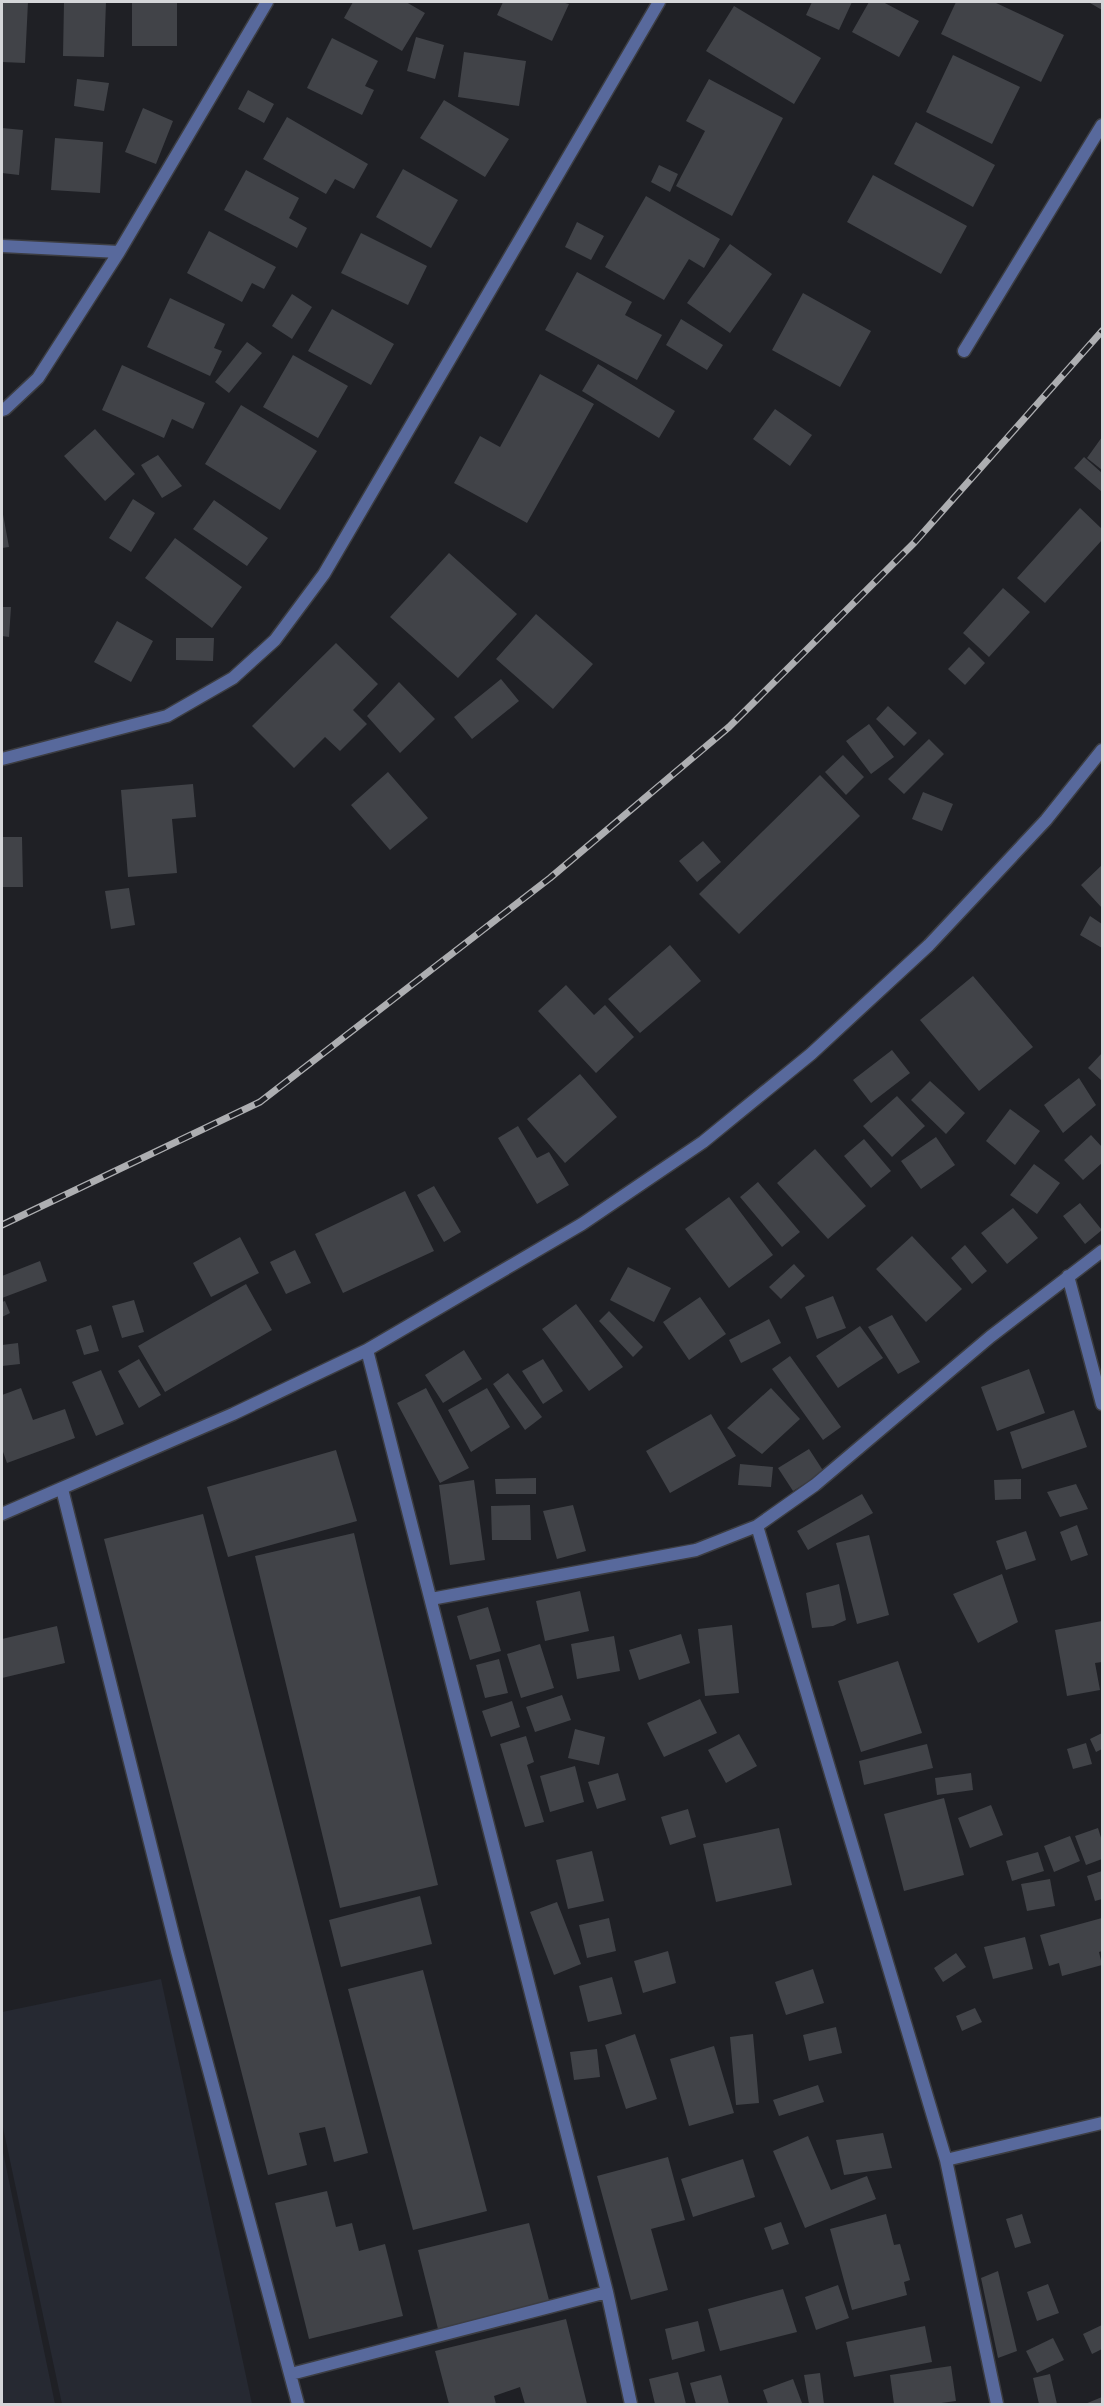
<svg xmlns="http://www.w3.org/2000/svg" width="1104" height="2406" font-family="Signika,sans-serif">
<rect width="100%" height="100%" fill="#1f2025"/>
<path fill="#262932" d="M161 1979 252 2404H62L2 2123V2012Z
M2 2147 55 2404H2Z"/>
<path fill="#414348" d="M2 2H28L25 63 2 62Z
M64 2H106L104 57 63 56Z
M132 2H177V46H132Z
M353 2H406L425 13 402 51 344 18Z
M503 2H562L569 4 552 41 497 15Z
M812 2H852L839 30 806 15Z
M869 2H883L919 21 899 57 852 32Z
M956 2H994L1064 35 1041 82 941 34Z
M1091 2H1102V10L1090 3Z
M734 6 821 58 794 104 706 51Z
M416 37 444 45 435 79 407 71Z
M332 38 378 61 365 86 374 90 362 115 307 88Z
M464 52 526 61 519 106 458 97Z
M953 55 1020 87 992 144 926 112Z
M77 79 109 83 104 111 74 106Z
M709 79 783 118 732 216 676 186 705 131 686 121Z
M248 90 274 104 264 123 238 109Z
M444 100 509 139 485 177 420 138Z
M143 108 173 121 156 164 125 152Z
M287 117 368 164 354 189 335 179 326 194 263 159Z
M916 122 995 165 973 207 894 164Z
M2 128 23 130 19 175 2 173Z
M55 138 103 142 100 193 51 190Z
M659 165 678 174 670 192 651 182Z
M403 169 458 200 431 248 376 217Z
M246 170 299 198 289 218 307 228 297 248 224 210Z
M873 175 967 226 941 274 847 222Z
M646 196 720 239 704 268 689 259 664 300 605 267Z
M577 222 604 236 591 260 565 247Z
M209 231 276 267 264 289 252 283 242 302 187 273Z
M361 233 427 266 408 305 341 273Z
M730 244 772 274 730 333 687 303Z
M577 272 632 302 625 315 662 335 637 380 545 330Z
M803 293 871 331 840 387 772 350Z
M292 294 312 307 292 339 272 326Z
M170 298 225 324 214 348 222 351 210 376 147 347Z
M332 309 394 344 371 385 308 351Z
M681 319 723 345 707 370 666 345Z
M247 342 262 353 229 393 215 382Z
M293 355 348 386 318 438 263 407Z
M598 364 675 411 659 438 582 391Z
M122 365 205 403 193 429 172 419 164 438 102 410Z
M540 374 594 404 527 523 454 483 480 436 500 447Z
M241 405 317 451 280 510 205 464Z
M775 409 812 435 790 466 753 439Z
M95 429 135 474 105 501 64 456Z
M1102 437V470L1087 458Z
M158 455 182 486 162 498 141 465Z
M1084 457 1102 473V492L1074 468Z
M133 499 155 513 131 552 109 538Z
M214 500 268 538 247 566 193 529Z
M1080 508 1102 529V540L1045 603 1017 578Z
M2 509 9 547 2 548Z
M175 538 242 587 212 628 145 578Z
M449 553 517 614 458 678 390 617Z
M1003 588 1030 612 989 657 963 633Z
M2 607H11L9 637 2 636Z
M536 614 593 664 553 709 496 659Z
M117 621 153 641 131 682 94 662Z
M176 638H214L213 661 176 660Z
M336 643 378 684 353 710 367 724 340 751 325 737 294 768 252 726Z
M969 647 985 663 965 685 948 669Z
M501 679 519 701 472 739 454 717Z
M399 682 435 719 400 753 367 716Z
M888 706 917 733 904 746 876 719Z
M869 724 894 757 871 774 846 741Z
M929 739 944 754 904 794 888 779Z
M843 755 864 777 846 795 825 772Z
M388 772 428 818 390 850 351 805Z
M820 775 860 816 739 934 699 894Z
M193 784 196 817 172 819 177 873 128 877 121 790Z
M923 792 953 804 942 831 912 819Z
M2 837H22L23 887H2Z
M703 841 721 862 697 882 679 861Z
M1102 865V908L1081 885Z
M129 888 135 925 111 929 105 891Z
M1090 916 1102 924V948L1080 935Z
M670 945 701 981 640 1033 608 999Z
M973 976 1033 1047 979 1091 920 1020Z
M566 985 594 1015 605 1005 634 1037 596 1073 538 1011Z
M892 1050 910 1073 871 1103 853 1080Z
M1102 1053V1081L1088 1068Z
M580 1074 617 1117 565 1163 527 1119Z
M1079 1078 1096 1105 1063 1133 1044 1105Z
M930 1081 965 1113 946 1134 911 1100Z
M897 1096 925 1126 892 1157 863 1126Z
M1010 1109 1040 1131 1015 1165 986 1141Z
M518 1126 537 1158 549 1152 569 1185 537 1204 498 1138Z
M1091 1135 1102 1147V1163L1083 1180 1064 1160Z
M936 1137 955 1165 921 1189 901 1161Z
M864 1139 891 1171 871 1188 844 1156Z
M815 1149 866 1206 828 1239 777 1183Z
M1034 1164 1060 1183 1037 1214 1010 1195Z
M758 1182 800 1232 782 1247 740 1197Z
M434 1186 461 1232 444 1242 417 1195Z
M405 1191 434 1251 343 1293 315 1234Z
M729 1197 773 1255 729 1288 685 1229Z
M1080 1203 1102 1230 1085 1244 1063 1216Z
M1013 1208 1038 1238 1007 1264 981 1233Z
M912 1236 962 1289 926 1322 876 1269Z
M240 1237 259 1273 211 1297 193 1263Z
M965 1245 987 1271 972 1284 951 1258Z
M295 1250 311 1283 286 1294 270 1262Z
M40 1261 47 1281 2 1298V1276Z
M794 1264 805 1276 781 1299 769 1287Z
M628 1267 671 1288 654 1322 610 1300Z
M246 1284 272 1330 165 1392 138 1346Z
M833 1296 846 1328 817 1339 805 1307Z
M700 1297 726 1334 689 1360 663 1322Z
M134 1300 144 1332 122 1338 112 1306Z
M5 1301 10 1313 2 1317V1302Z
M576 1304 623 1367 589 1391 542 1329Z
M609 1311 643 1347 633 1357 599 1321Z
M892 1315 920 1362 898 1374 868 1327Z
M769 1319 781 1343 741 1363 729 1340Z
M91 1325 99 1351 84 1355 76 1330Z
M860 1326 883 1358 838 1388 816 1356Z
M18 1343 20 1364 2 1366V1345Z
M464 1350 482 1379 443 1403 425 1375Z
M790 1356 841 1427 823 1440 772 1369Z
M139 1359 161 1395 139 1408 118 1371Z
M543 1359 563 1391 543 1404 522 1371Z
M1029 1369 1045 1413 997 1431 981 1387Z
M101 1370 124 1424 96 1436 72 1382Z
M508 1373 542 1417 525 1430 493 1384Z
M21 1388 33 1420 65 1409 75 1438 7 1463 2 1449V1395Z
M426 1388 469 1468 440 1483 397 1403Z
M487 1388 510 1427 471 1452 448 1410Z
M771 1388 800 1419 762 1454 727 1428Z
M1074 1410 1087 1447 1022 1469 1010 1432Z
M711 1414 736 1456 670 1493 646 1451Z
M809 1449 824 1472 793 1491 778 1468Z
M336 1450 357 1521 228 1557 207 1487Z
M740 1464 773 1467 771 1487 738 1485Z
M536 1478V1494H496L495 1479Z
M1021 1479V1499L995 1500 994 1480Z
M474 1480 485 1560 450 1565 439 1485Z
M1076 1484 1088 1509 1060 1517 1047 1492Z
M862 1494 873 1513 808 1550 797 1531Z
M530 1505 531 1540H492L491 1506Z
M573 1505 586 1551 557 1559 543 1511Z
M203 1514 368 2153 334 2162 325 2127 299 2133 307 2165 268 2175 104 1539Z
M1077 1525 1088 1555 1071 1561 1060 1532Z
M1026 1531 1036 1560 1006 1570 996 1541Z
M354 1533 438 1885 340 1908 255 1556Z
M869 1535 889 1615 857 1624 836 1543Z
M1002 1574 1018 1622 978 1643 953 1594Z
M839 1584 846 1620 833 1626 812 1628 806 1593Z
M580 1591 589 1631 545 1641 536 1601Z
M488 1607 501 1651 470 1660 457 1616Z
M1102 1621V1662L1095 1663 1100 1690 1067 1696 1055 1630Z
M732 1625 739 1693 705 1696 698 1629Z
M57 1626 65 1663 2 1678V1639Z
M681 1634 690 1663 639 1680 629 1650Z
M614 1636 620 1671 577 1679 571 1644Z
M540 1644 554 1688 521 1698 507 1654Z
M499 1659 508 1693 485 1698 476 1665Z
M898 1661 922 1733 861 1752 838 1681Z
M562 1695 571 1720 535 1732 526 1707Z
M700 1699 717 1733 664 1757 647 1723Z
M512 1701 520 1727 491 1737 482 1711Z
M575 1729 605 1737 599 1765 568 1758Z
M1102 1733V1749L1096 1752 1090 1739Z
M739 1734 757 1766 726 1783 708 1750Z
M526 1736 534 1762 527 1765 544 1822 525 1827 500 1744Z
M1086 1743 1092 1764 1073 1769 1067 1749Z
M927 1744 933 1768 864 1785 859 1761Z
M575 1766 584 1802 550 1812 540 1776Z
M618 1773 626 1800 597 1809 588 1782Z
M971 1773 973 1790 937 1795 935 1778Z
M944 1798 964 1875 904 1891 884 1814Z
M991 1805 1003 1835 970 1848 958 1818Z
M688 1809 696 1837 670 1845 661 1817Z
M779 1828 792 1885 716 1902 703 1844Z
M1098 1828 1102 1841V1859L1086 1865 1075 1836Z
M1070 1836 1080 1861 1054 1872 1044 1846Z
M592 1851 604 1901 568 1909 556 1860Z
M1038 1852 1044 1871 1012 1881 1006 1861Z
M1102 1871V1899L1095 1901 1087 1876Z
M1050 1879 1055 1906 1027 1911 1021 1884Z
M420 1896 432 1944 341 1967 329 1920Z
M557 1902 581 1964 554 1975 530 1912Z
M609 1918 616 1951 587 1958 579 1925Z
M1102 1918V1951L1099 1952 1102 1965 1062 1976 1059 1963 1049 1966 1040 1935Z
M1025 1937 1033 1969 993 1979 984 1947Z
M668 1951 676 1983 643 1993 634 1961Z
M956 1953 966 1967 943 1982 934 1968Z
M813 1969 824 2003 786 2015 775 1982Z
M423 1970 487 2211 413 2230 348 1989Z
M612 1977 622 2014 588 2022 579 1986Z
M975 2008 982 2022 962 2031 956 2016Z
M836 2027 842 2053 809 2061 803 2035Z
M635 2034 657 2099 626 2109 605 2045Z
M753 2034 759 2103 736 2105 730 2037Z
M714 2046 734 2113 689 2126 670 2059Z
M597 2049 600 2077 574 2080 570 2052Z
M818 2085 824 2102 779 2116 773 2100Z
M883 2133 892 2168 844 2175 836 2140Z
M808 2136 831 2190 867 2176 876 2199 805 2228 773 2151Z
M668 2157 685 2220 651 2229 668 2290 631 2300 597 2176Z
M743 2159 755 2197 693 2217 681 2179Z
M327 2191 336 2227 352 2223 359 2251 385 2244 403 2316 309 2339 275 2203Z
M886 2214 894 2245 900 2244 910 2280 904 2282 907 2295 852 2310 830 2229Z
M1022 2214 1031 2243 1015 2248 1006 2219Z
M781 2222 789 2244 772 2250 764 2228Z
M529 2223 549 2300 438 2329 418 2250Z
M998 2271 1017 2351 998 2358 981 2278Z
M1048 2284 1059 2313 1037 2321 1027 2292Z
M838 2285 849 2318 816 2330 805 2297Z
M783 2289 797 2332 720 2351 708 2309Z
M566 2319 587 2404H525L520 2387 494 2396 496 2404H449L435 2351Z
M698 2321 705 2351 672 2360 665 2329Z
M1102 2325V2349L1092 2354 1083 2334Z
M925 2326 932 2362 854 2377 846 2342Z
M1053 2338 1064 2360 1037 2373 1026 2351Z
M951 2366 956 2401 934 2404H894L890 2375Z
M678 2372 686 2404H655L649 2379Z
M820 2373 824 2404H809L804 2375Z
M1050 2374 1057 2404H1039L1033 2378Z
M721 2375 729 2404H696L690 2383Z
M793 2379 802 2403 768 2404 763 2390Z
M1102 2397V2404H1085Z"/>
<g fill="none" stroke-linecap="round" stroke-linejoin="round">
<defs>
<path id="street" d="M2 246 119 252
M964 351 1102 125
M2 410 5 409 38 378 119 252 267 2
M2 759 167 716 233 678 275 640 324 574 659 2
M1068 1276 1102 1404
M367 1350 607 2292 631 2404
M62 1489 177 1951 298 2404
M2 1514 233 1414 367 1350 582 1224 703 1142 811 1054 929 945 1046 820 1102 750
M757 1526 946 2160
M431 1599 696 1550 757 1526 815 1485 990 1337 1102 1251
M291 2374 607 2292
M997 2404 946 2160 1102 2123"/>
</defs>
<use href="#street" stroke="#3c3d42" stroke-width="15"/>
<use href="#street" stroke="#58699c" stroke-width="12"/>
<defs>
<path id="rail" d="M2 1225 260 1102 550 878 729 727 914 543 1102 331"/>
</defs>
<use href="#rail" stroke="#adaeb1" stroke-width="7"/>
<use href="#rail" stroke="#1f2025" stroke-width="4.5" stroke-dasharray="14" stroke-linecap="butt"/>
</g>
<rect width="1104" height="2406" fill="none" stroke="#d5d6d9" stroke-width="6"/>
</svg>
